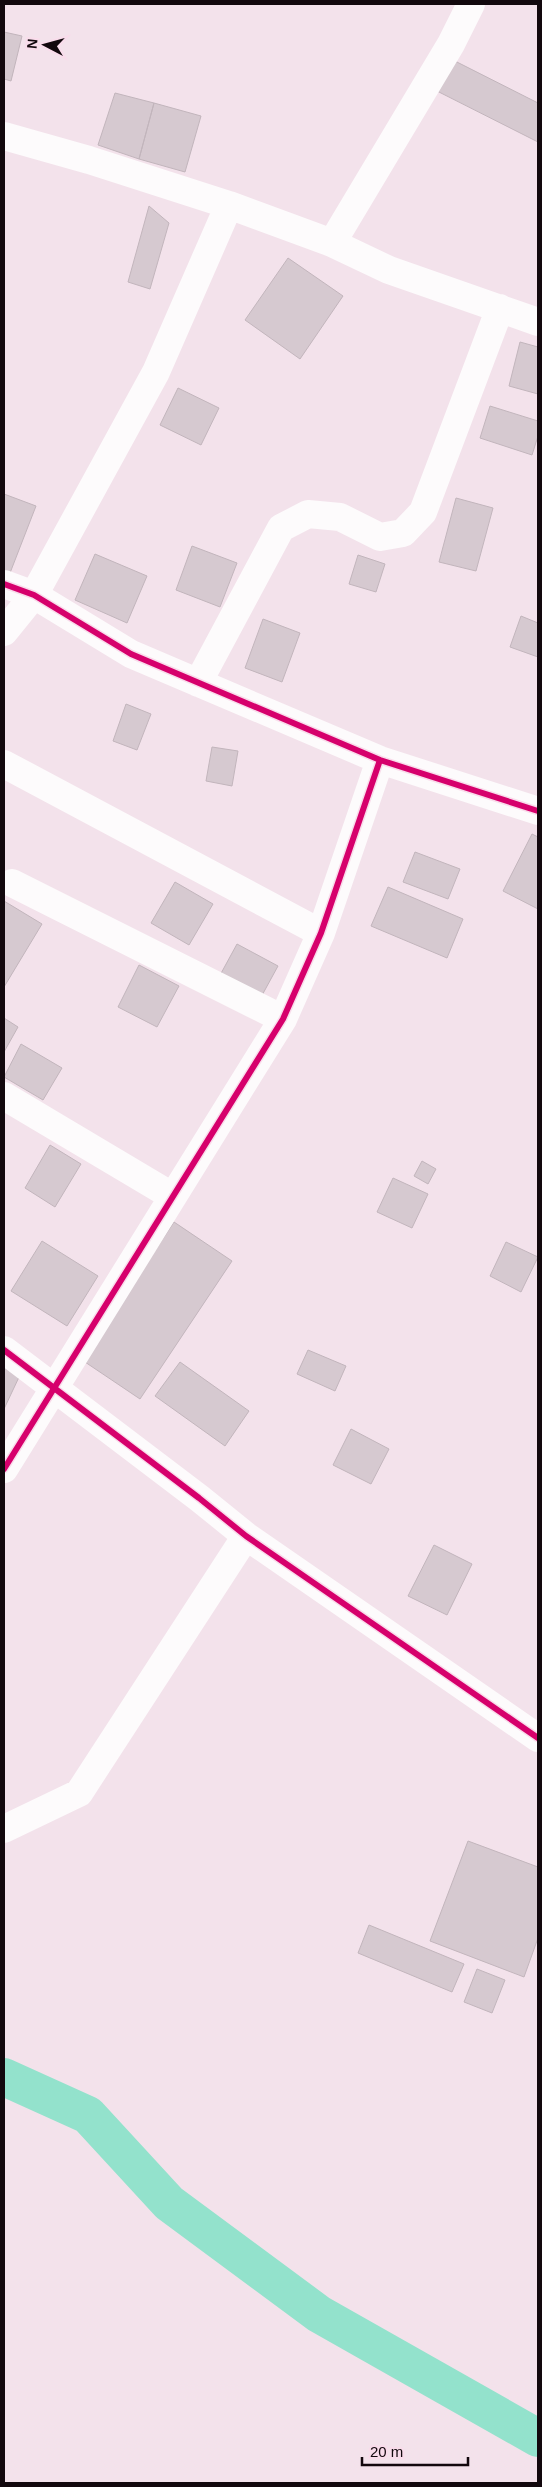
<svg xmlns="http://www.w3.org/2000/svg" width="542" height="2487" font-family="Arial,sans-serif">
<rect width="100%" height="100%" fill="#f3e2eb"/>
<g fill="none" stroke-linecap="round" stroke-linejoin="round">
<path stroke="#93e2cc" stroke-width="38" d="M4 2077 88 2115 169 2203 319 2314 538 2438"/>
</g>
<path fill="#d6c9d0" stroke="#c2b5bc" d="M4 32 22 36 11 81 4 79Z
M447 57 538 103V142L431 88Z
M115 93 154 103 139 159 98 145Z
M154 103 201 116 185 172 139 159Z
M149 206 169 223 150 289 128 282Z
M288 258 343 296 300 359 245 320Z
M520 342 538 347V394L509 386Z
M178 388 219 408 201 445 160 425Z
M490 406 538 421V436L532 455 480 438Z
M4 494 36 506 10 573 4 570Z
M456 498 493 508 476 571 439 562Z
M192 546 237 563 220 607 176 590Z
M95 554 147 576 127 623 75 600Z
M358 555 385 564 376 592 349 584Z
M521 616 538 623V657L510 647Z
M263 619 300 633 282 682 245 668Z
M126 704 151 714 137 750 113 741Z
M212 747 238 751 232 786 206 781Z
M532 834 538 837V909L503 891Z
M415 852 460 869 448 899 403 882Z
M175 882 213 904 189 945 151 923Z
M388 887 463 919 447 958 371 926Z
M4 901 42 924 4 987Z
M237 944 278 966 260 999 219 977Z
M139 965 179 986 157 1027 118 1007Z
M4 1018 18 1027 4 1052Z
M21 1044 62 1068 43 1100 4 1077Z
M50 1145 81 1164 55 1207 25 1188Z
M422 1161 436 1169 428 1184 414 1176Z
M393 1178 428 1194 412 1228 377 1212Z
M174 1222 232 1261 140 1399 82 1360Z
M42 1241 98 1276 67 1326 11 1291Z
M506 1242 538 1257 521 1292 490 1276Z
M308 1350 346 1366 335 1391 297 1374Z
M180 1362 249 1411 225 1446 155 1396Z
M4 1368 20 1375 4 1409Z
M351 1429 389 1449 371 1484 333 1465Z
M434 1545 472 1564 447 1615 408 1596Z
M468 1841 538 1867V1938L524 1977 430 1941Z
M369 1925 464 1964 452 1992 358 1953Z
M477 1969 505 1980 492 2013 464 2002Z"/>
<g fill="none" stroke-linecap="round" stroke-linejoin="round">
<path stroke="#fdfbfc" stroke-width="28" d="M4 136 89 160 229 205 332 243 389 270 538 322
M332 243 451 44 471 4
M4 584 34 595 131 654 380 760 538 811
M4 632 34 595 156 372 229 205
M198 683 281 528 308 514 340 517 380 537 403 533 423 512 500 308
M4 764 321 933
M12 883 283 1019
M4 1096 172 1196
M4 1350 199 1498 246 1536 538 1738
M4 1469 283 1019 321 933 380 760
M4 1829 79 1793 246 1536"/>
<defs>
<path id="cycleway" d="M4 584 34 595 131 654 380 760 538 811
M4 1350 199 1498 246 1536 538 1738
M4 1469 283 1019 321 933 380 760"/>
</defs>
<use href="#cycleway" stroke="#f9dceb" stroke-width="9"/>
<use href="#cycleway" stroke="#d6006c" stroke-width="6"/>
</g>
<rect width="542" height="2487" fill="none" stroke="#12080d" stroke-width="10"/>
<g transform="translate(45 45) rotate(276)" stroke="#f9dceb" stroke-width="4" paint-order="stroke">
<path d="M0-4L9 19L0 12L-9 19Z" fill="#12080d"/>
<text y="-8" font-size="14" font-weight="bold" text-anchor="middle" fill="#12080d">N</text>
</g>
<path d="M362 2457v8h106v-8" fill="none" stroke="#12080d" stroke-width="2.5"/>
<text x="370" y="2457" font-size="15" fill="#12080d" stroke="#f9dceb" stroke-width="4" paint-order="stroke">20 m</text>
</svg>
